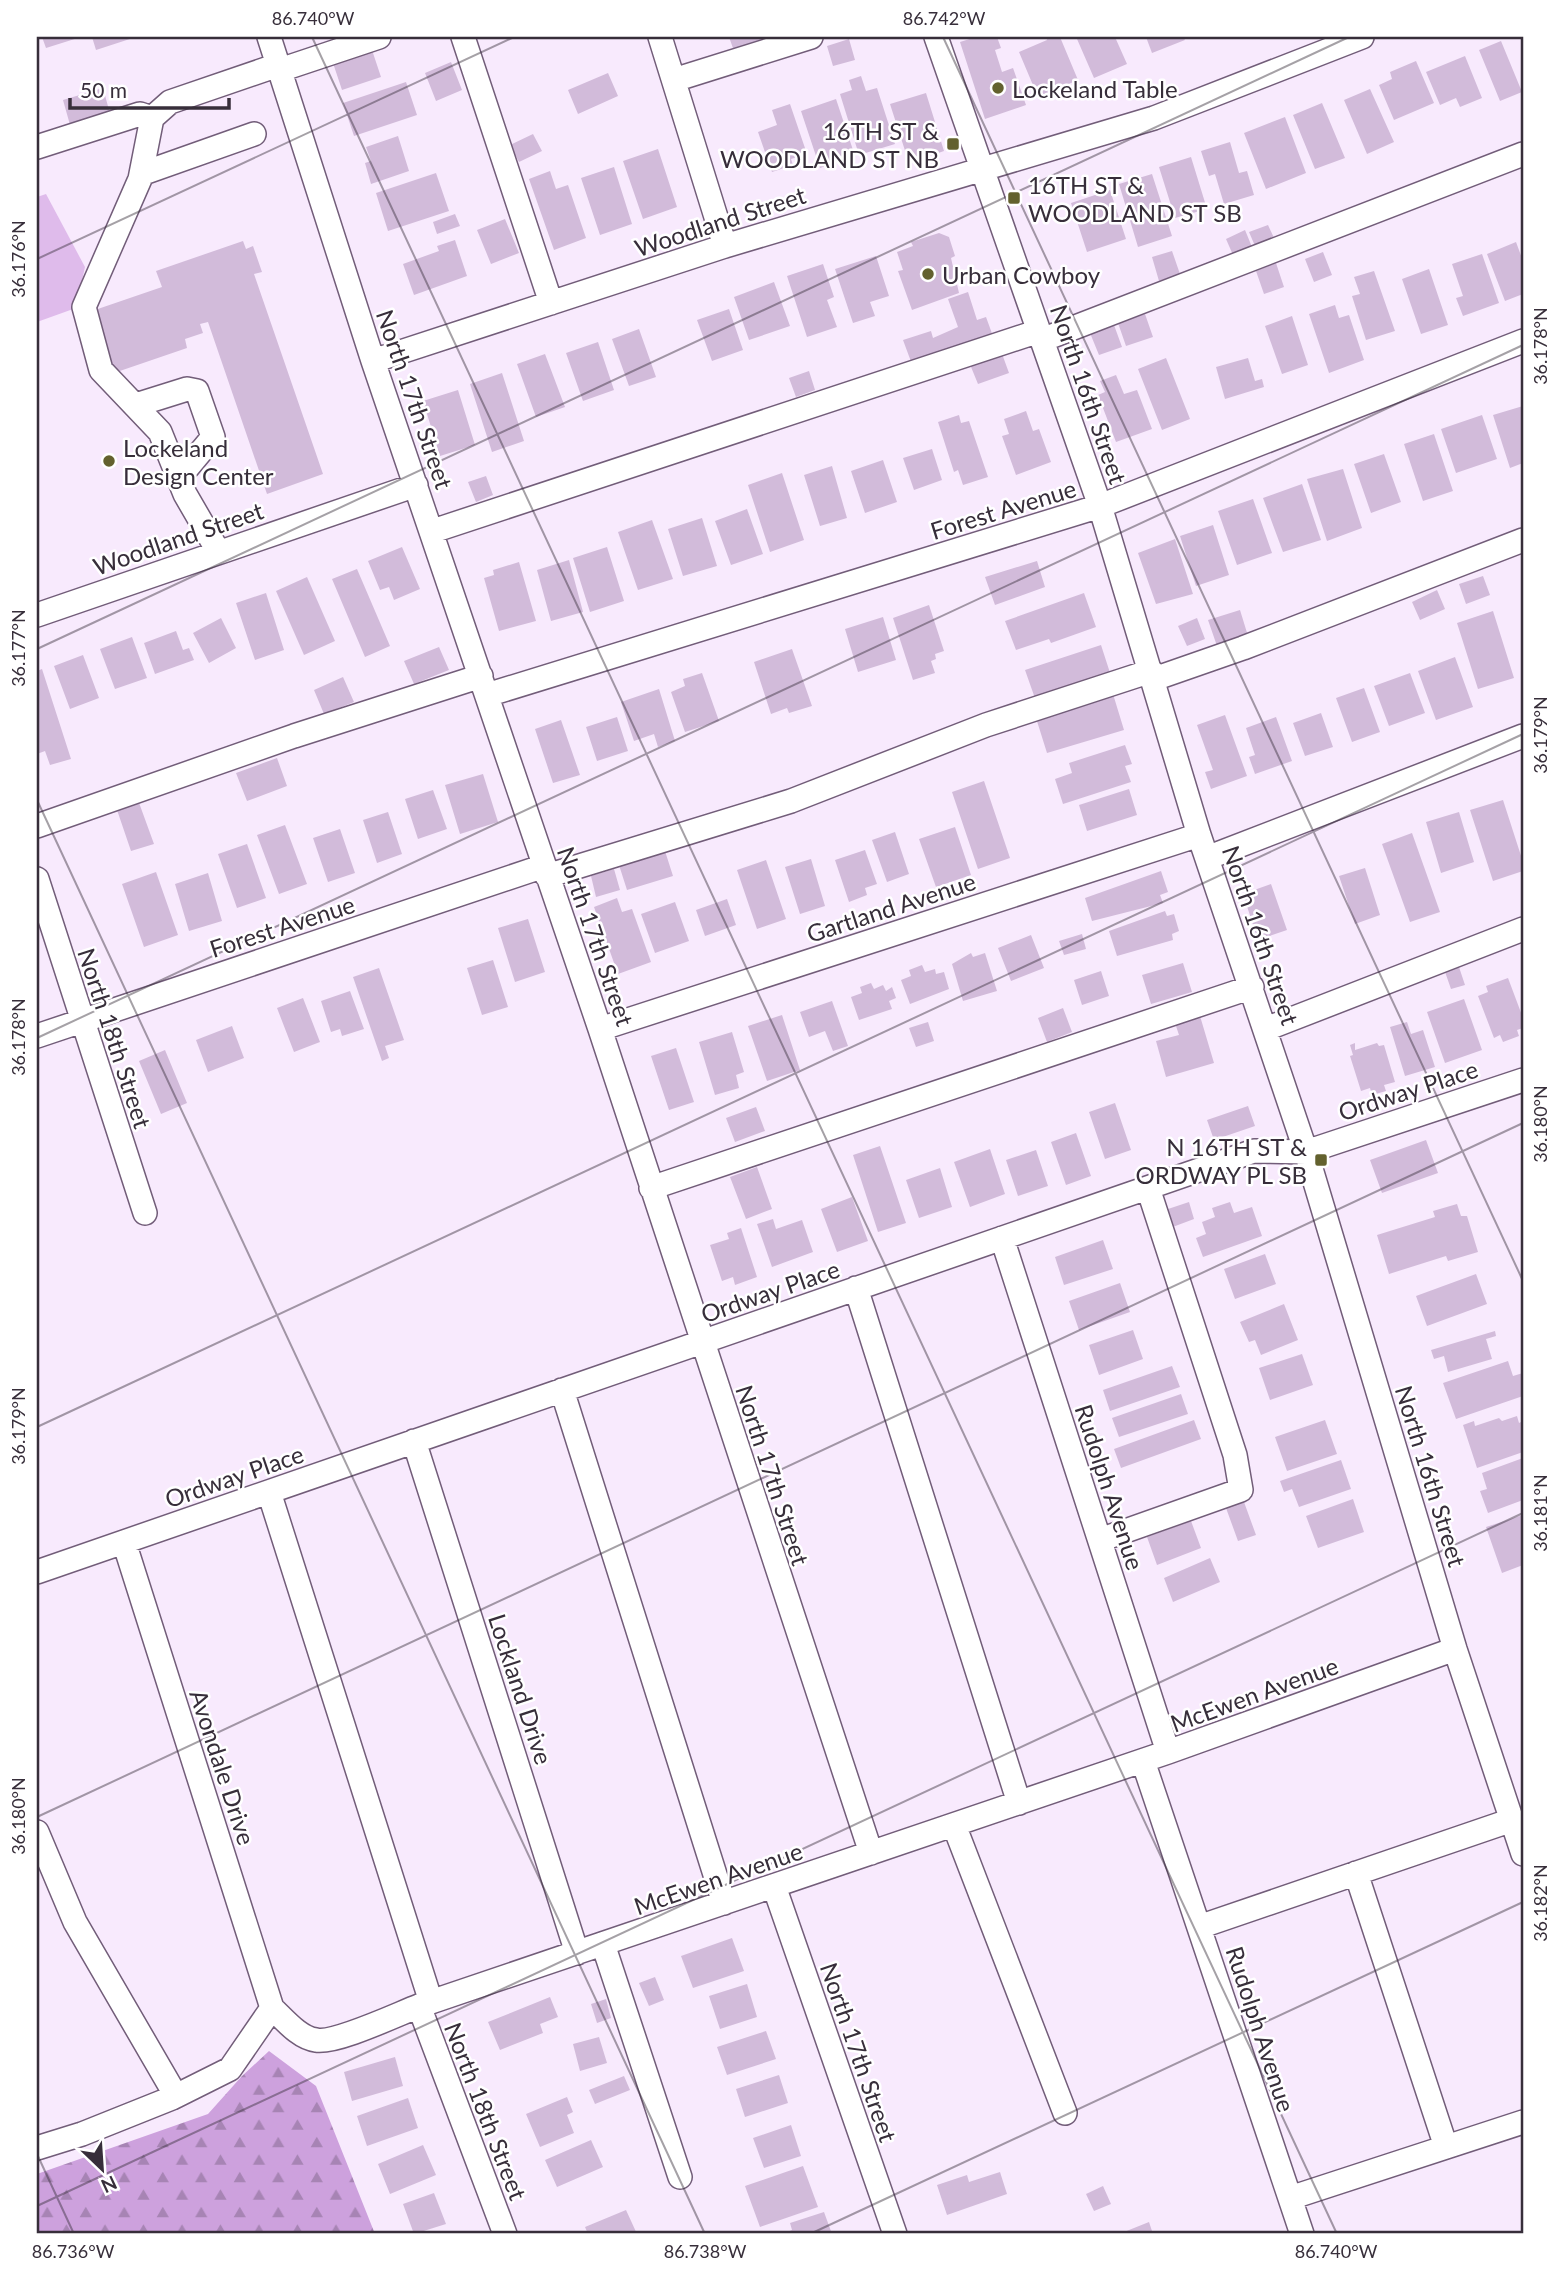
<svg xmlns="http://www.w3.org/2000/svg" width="1560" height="2271" font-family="Lato,sans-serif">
<defs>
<pattern id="forest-firs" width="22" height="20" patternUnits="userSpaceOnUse" patternTransform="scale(1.75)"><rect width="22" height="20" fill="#cda1dd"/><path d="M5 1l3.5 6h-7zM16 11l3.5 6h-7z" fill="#a784b4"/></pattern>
</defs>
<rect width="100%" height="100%" fill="#f8eafd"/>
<path fill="url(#forest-firs)" d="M269 2051 316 2086 375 2234H41L37 2230V2174L208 2114 242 2076Z"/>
<path fill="#dfbbeb" d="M46 194 85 267 76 308 37 322V197Z"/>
<path fill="#d2bbda" d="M42 37H81L46 48Z
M92 37H136L96 50Z
M729 37H762L763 41 734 51Z
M976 37H997L1001 48 995 50 1002 72 1013 68 1026 105 985 119 960 42Z
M1046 37H1060L1078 80 1038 97 1019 52 1047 40Z
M1082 37H1115L1127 64 1094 78 1077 39Z
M1146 37H1183L1185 40 1152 53Z
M849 39 855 60 833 66 827 46Z
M1501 41 1522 92 1500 101 1479 50Z
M371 47 381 77 342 90 332 60Z
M1465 56 1482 98 1460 107 1456 98 1440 105 1426 72Z
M1416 61 1434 103 1394 120 1379 85 1392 79 1390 72Z
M451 62 462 90 436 101 425 73Z
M608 73 618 96 578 114 568 90Z
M861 76 866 91 877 88 895 144 859 155 840 94 852 90 849 80Z
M406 82 417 115 354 136 343 103Z
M103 88 112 121 72 132 63 100Z
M1370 89 1394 142 1367 154 1344 100Z
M926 93 944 151 909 163 890 104Z
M836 99 855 156 820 168 801 111Z
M1322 103 1345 158 1315 169 1293 115Z
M790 104 807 154 791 159 793 165 772 172 758 132 777 125 772 110Z
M1285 117 1306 173 1266 189 1244 133Z
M533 134 542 151 519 162 510 145Z
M398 136 409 171 371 184 365 163 371 161 366 147Z
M1230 142 1239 173 1247 171 1254 195 1224 204 1215 174 1209 176 1201 151Z
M658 149 677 207 643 219 623 161Z
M1191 157 1207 209 1175 218 1159 167Z
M614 167 632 224 600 235 581 178Z
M550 171 556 189 568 185 586 238 554 250 529 179Z
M436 173 449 211 388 231 376 193Z
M1152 174 1172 236 1138 247 1119 184Z
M1110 190 1126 239 1087 252 1071 203Z
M455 214 460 226 437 234 433 222Z
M505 219 519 253 491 264 477 230Z
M1268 225 1274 238 1255 246 1249 232Z
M1245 230 1252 247 1233 255 1226 239Z
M939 233 949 237 955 256 951 258 959 293 912 310 898 271 903 270 897 252 913 246 911 242Z
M455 240 467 276 414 295 403 264 439 251 437 246Z
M243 241 246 249 253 246 262 272 254 274 323 474 267 494 208 322 200 324 203 333 185 339 187 348 111 374 89 312 162 287 156 271Z
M1516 242 1523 261V294L1505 301 1487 254Z
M1172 251 1180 274 1159 281 1152 257Z
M1323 252 1332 275 1314 282 1305 259Z
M1482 254 1499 303 1463 316 1456 298 1463 296 1452 264Z
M876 256 889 296 870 302 875 316 853 323 835 269Z
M1276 263 1284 287 1264 294 1256 271Z
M823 264 834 297 827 300 837 327 807 337 787 276Z
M1429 269 1448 325 1421 334 1402 279Z
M1374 271 1395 331 1366 340 1352 296 1360 294 1354 277Z
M774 282 790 326 749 340 734 297Z
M968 292 977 320 986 317 994 339 913 367 903 340 931 331 933 338 958 327 948 299Z
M1335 305 1339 318 1349 315 1364 360 1329 373 1309 314Z
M729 309 743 350 712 361 697 320Z
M1145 314 1153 337 1126 346 1118 323Z
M1292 316 1308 365 1282 374 1265 326Z
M1114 325 1122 347 1099 355 1090 333Z
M639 329 656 377 629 386 612 339Z
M598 342 614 390 583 401 566 353Z
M1001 351 1009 373 978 384 969 362Z
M545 354 565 407 536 417 517 364Z
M1166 358 1190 419 1162 430 1138 369Z
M1248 358 1255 381 1262 379 1264 387 1225 399 1216 367Z
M809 371 815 390 796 397 789 378Z
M502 373 524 441 492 452 470 384Z
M1116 375 1124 394 1137 390 1152 429 1116 442 1098 395 1105 392 1100 381Z
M458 390 475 445 440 456 423 401Z
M1523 406V463L1510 468 1493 415Z
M1026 411 1033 431 1039 429 1051 462 1016 475 1002 436 1009 434 1004 419Z
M959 415 961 423 969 421 988 477 963 485 958 470 954 472 938 422Z
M1482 415 1497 459 1456 473 1441 429Z
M1434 434 1453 491 1423 501 1404 444Z
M932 449 942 480 914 490 903 458Z
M1384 454 1401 502 1371 513 1354 464Z
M883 460 897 502 865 513 851 471Z
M832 466 847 518 820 526 804 475Z
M1343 469 1362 528 1327 541 1307 479Z
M782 473 804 540 770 552 748 485Z
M486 476 493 495 476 502 468 482Z
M1302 484 1321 540 1283 552 1263 498Z
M1253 499 1272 553 1237 565 1218 511Z
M747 509 763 554 731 565 715 521Z
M702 518 717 566 683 576 668 529Z
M652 520 673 579 638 590 618 532Z
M1213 525 1229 575 1196 586 1180 536Z
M1175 539 1193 594 1156 604 1138 553Z
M402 547 420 589 394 600 389 587 380 590 368 561Z
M607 547 624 601 590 612 573 558Z
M569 560 583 612 551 621 537 570Z
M1037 561 1045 587 995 605 985 577Z
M519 562 536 621 499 631 484 578 494 575 493 570Z
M357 569 390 646 365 657 332 579Z
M1483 576 1490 595 1466 604 1459 584Z
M307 577 335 641 304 655 276 591Z
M1437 590 1445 609 1420 620 1412 602Z
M266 593 284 650 255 660 236 603Z
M1084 593 1096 627 1051 643 1049 639 1016 650 1005 621Z
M929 605 944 651 935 654 936 659 931 661 935 673 913 680 893 618Z
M1240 610 1248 636 1217 646 1208 620Z
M1493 611 1514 678 1478 689 1457 623Z
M883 617 896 660 858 672 845 629Z
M221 618 236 648 209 663 193 633Z
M1197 618 1205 639 1187 646 1178 626Z
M176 631 183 650 189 648 194 660 155 674 144 643Z
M132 637 147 678 115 689 100 649Z
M1101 645 1112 679 1037 704 1025 670Z
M439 647 449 670 414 684 404 661Z
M792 649 812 706 789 713 787 708 771 714 754 662Z
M83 655 99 698 70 709 54 666Z
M1455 657 1473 707 1436 720 1418 671Z
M42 669 71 759 50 765 45 751 37 754V671Z
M702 673 719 721 685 732 671 692 685 686 683 679Z
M1410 673 1425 713 1389 726 1374 686Z
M343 677 354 702 324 714 314 690Z
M1364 688 1380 732 1352 742 1336 698Z
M659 689 675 741 658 747 654 734 634 741 621 702Z
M1113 694 1124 730 1047 753 1036 718Z
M1321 713 1333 747 1305 756 1293 723Z
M1225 715 1247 776 1211 789 1205 772 1213 770 1197 725Z
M617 717 628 751 597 761 586 727Z
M1276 717 1292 761 1255 774 1249 757 1255 755 1246 728Z
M561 720 580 775 553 783 535 729Z
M1125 745 1132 764 1125 766 1131 782 1063 804 1055 779 1072 773 1069 763Z
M277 758 287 786 247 801 236 773Z
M483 774 498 822 460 834 445 785Z
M984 781 1010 858 978 869 952 792Z
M1129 789 1137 815 1087 831 1079 805Z
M433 790 447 829 418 839 405 799Z
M138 800 154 844 131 851 116 807Z
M1503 800 1523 862V871L1493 881 1470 810Z
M388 812 402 854 377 863 363 820Z
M1459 812 1474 862 1441 873 1426 822Z
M285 825 307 884 279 894 257 835Z
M955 827 971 875 936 887 919 839Z
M340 829 355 873 328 882 313 838Z
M895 832 909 874 887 882 872 840Z
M1412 833 1440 912 1410 922 1382 844Z
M247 844 266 898 237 908 218 854Z
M865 850 877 884 865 888 867 895 849 902 835 860Z
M665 851 673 876 627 890 619 865Z
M811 859 825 906 800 914 785 867Z
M766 860 786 919 757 929 737 870Z
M1365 868 1380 915 1355 924 1339 876Z
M614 869 620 890 596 897 591 876Z
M1161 871 1168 892 1160 895 1163 903 1092 921 1085 898Z
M156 872 178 935 144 947 122 884Z
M208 873 222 921 189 931 175 884Z
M1271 884 1287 930 1258 940 1243 894Z
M617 898 622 912 632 909 651 962 618 974 594 907Z
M727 899 736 925 705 936 696 910Z
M675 902 689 941 655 953 641 914Z
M1165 911 1167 916 1174 914 1179 931 1172 934 1173 940 1117 956 1109 931Z
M528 919 545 972 515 982 498 928Z
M1082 934 1086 949 1064 955 1059 941Z
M1031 935 1044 968 1011 981 998 948Z
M971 953 973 957 985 953 997 991 963 1001 952 964Z
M493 960 508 1007 482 1015 467 968Z
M1183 963 1192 992 1151 1004 1142 975Z
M1458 964 1465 985 1451 989 1444 969Z
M922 965 925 972 935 969 936 974 944 972 949 989 910 1004 901 980 911 976 909 970Z
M379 968 404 1040 385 1046 389 1058 382 1061 353 977Z
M1101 971 1109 996 1082 1005 1074 980Z
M1508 978 1523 1018V1028L1517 1030 1519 1036 1503 1042 1500 1035 1494 1038 1478 996 1488 992 1486 986Z
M871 983 874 989 883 985 886 991 892 987 896 998 889 1001 892 1009 859 1020 851 997 862 993 860 987Z
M350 991 364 1029 342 1036 340 1029 331 1032 321 1001Z
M303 998 320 1042 294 1052 277 1008Z
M1464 999 1482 1050 1445 1063 1427 1012Z
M832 1001 848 1046 833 1051 825 1031 809 1037 800 1012Z
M1063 1008 1072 1032 1047 1042 1038 1018Z
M782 1015 800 1070 767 1081 748 1026Z
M1200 1016 1214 1063 1166 1077 1156 1041 1179 1035 1175 1023Z
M928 1022 934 1041 916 1047 909 1028Z
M1407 1022 1411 1034 1423 1030 1435 1067 1405 1076 1390 1027Z
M232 1026 244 1058 208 1072 196 1040Z
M732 1032 744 1072 736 1075 739 1088 715 1095 699 1042Z
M1355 1043V1050L1377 1043 1379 1046 1384 1045 1395 1082 1384 1085 1386 1091 1372 1095 1370 1088 1361 1091 1350 1056 1353 1055 1350 1045Z
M676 1048 694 1102 669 1110 651 1056Z
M165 1050 187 1103 161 1114 139 1061Z
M1115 1103 1131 1150 1105 1159 1089 1112Z
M1248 1106 1255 1126 1214 1140 1207 1120Z
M756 1107 765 1131 735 1142 726 1118Z
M1076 1133 1091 1176 1066 1185 1051 1142Z
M1426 1140 1438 1173 1382 1193 1370 1160Z
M880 1146 906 1223 878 1232 853 1155Z
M990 1149 1005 1194 970 1207 954 1162Z
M1036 1150 1048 1186 1018 1196 1006 1160Z
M757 1167 772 1209 746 1219 730 1177Z
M940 1168 952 1207 919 1218 906 1180Z
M852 1197 868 1241 837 1252 821 1209Z
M1189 1202 1194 1219 1170 1228 1165 1210Z
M1230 1202 1234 1213 1252 1207 1262 1236 1203 1257 1196 1238 1206 1234 1202 1222 1215 1217 1212 1208Z
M1457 1204 1461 1216H1467L1478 1252 1448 1261 1446 1256 1389 1274 1377 1235 1435 1217 1433 1211Z
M773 1219 776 1229 802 1220 813 1252 772 1267 757 1224Z
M741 1228 757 1277 735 1285 733 1277 722 1281 710 1245 729 1239 727 1233Z
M1103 1240 1113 1269 1064 1285 1055 1257Z
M1265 1254 1276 1284 1235 1299 1224 1269Z
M1476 1274 1487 1304 1427 1326 1416 1296Z
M1120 1283 1130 1312 1079 1330 1069 1301Z
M1284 1304 1298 1340 1261 1355 1255 1340 1249 1342 1240 1322Z
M1133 1330 1143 1359 1099 1375 1089 1345Z
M1495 1331 1496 1336 1486 1339 1492 1359 1448 1372 1444 1356 1434 1359 1431 1350Z
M1302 1354 1313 1385 1270 1400 1259 1368Z
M1508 1361 1513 1376 1523 1373V1396L1456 1419 1443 1383Z
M1172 1366 1180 1387 1110 1411 1103 1390Z
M1181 1394 1188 1414 1119 1437 1112 1418Z
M1517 1416 1519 1423 1523 1421V1452L1477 1468 1463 1425 1474 1421 1475 1426 1499 1418 1502 1421Z
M1194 1420 1201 1439 1121 1468 1114 1449Z
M1325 1420 1337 1454 1287 1471 1275 1437Z
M1523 1458V1500L1488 1513 1480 1491 1487 1489 1482 1473Z
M1341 1460 1351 1489 1299 1507 1292 1489 1284 1492 1280 1481Z
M1353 1499 1364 1532 1318 1548 1306 1516Z
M1244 1502 1256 1535 1238 1541 1226 1508Z
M1523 1515V1565L1502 1573 1486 1527Z
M1191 1521 1201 1548 1157 1565 1147 1537Z
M1210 1558 1220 1582 1173 1602 1164 1578Z
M732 1938 744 1971 693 1988 681 1956Z
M655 1977 664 2000 649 2006 639 1983Z
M747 1984 757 2017 720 2029 709 1996Z
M550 1997 558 2017 540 2024 543 2033 500 2050 488 2022Z
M606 1999 611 2018 597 2023 591 2004Z
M766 2031 776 2059 727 2075 717 2047Z
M599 2037 607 2063 580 2071 573 2044Z
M395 2057 403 2086 352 2101 344 2072Z
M779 2075 788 2103 745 2117 736 2089Z
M624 2076 630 2090 595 2104 589 2090Z
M567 2097 573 2112 567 2115 574 2133 540 2147 526 2114Z
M408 2098 418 2128 367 2146 357 2116Z
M791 2125 801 2156 764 2168 753 2138Z
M591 2140 603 2167 557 2187 545 2160Z
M423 2145 436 2175 390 2194 378 2164Z
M803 2166 818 2207 760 2227 745 2186Z
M1000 2172 1007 2194 947 2215 937 2185 967 2175 969 2182Z
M1103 2186 1111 2204 1094 2211 1086 2194Z
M434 2193 446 2224 414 2234 403 2204Z
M626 2210 637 2234H588L585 2227Z
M824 2212 832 2234H782L792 2230 790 2223Z
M1149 2222 1153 2234H1119Z"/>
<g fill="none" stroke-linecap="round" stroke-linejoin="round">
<defs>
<path id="minor" d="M269 37 373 361 600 1029 871 1853
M463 37 551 303
M660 37 725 246
M936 37 1100 506 1199 835 1306 1152 1455 1649 1523 1854
M280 70 379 37
M674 80 811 37
M37 147 140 114 152 118
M141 174 254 134
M1042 340 1523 154
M373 361 725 246 1154 118 1362 37
M136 405 187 389 197 391 213 437 178 479
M433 531 1039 331
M218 551 185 494 160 432 101 370 84 307 140 179 152 118 170 102 278 65
M37 615 416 485
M1154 679 1243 648 1523 540
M487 695 1100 506 1523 341
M37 826 294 736 481 676
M1207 858 1523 736
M547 876 791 801 986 725 1151 671
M37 879 145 1213
M600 1029 1199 835
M1266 1029 1523 929
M37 1036 544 866
M651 1188 1252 987
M1002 1238 1168 1752
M856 1288 1019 1803
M562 1390 724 1903
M414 1441 577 1953
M269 1492 431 2002
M1100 1540 1241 1490 1235 1455 1148 1188
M124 1542 272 2008
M37 1572 1254 1151 1306 1152 1523 1080
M1143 1761 1302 2234
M954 1825 1065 2113
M37 1832 75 1922 176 2096
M1356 1873 1446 2147
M774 1886 895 2234
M1199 1927 1512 1820
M603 1944 680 2177
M419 2006 505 2234
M37 2148 82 2134 172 2098 230 2069 272 2008C284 2019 299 2038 316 2040 335 2044 398 2014 419 2006L1168 1752 1455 1649
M1290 2198 1523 2122"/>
</defs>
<use href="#minor" stroke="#725d79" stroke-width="26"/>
<use href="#minor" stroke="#fff" stroke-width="23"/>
</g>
<path fill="none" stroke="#372e3a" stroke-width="2" stroke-opacity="0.45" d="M312 37 1337 2234M943 37 1523 1281M37 259 514 37M37 649 1349 37M37 800 705 2234M37 1038 1523 345M37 1427 1523 734M37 1817 1523 1123M37 2154 74 2234M37 2206 1523 1513M810 2234 1523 1902"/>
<g fill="#63612e" stroke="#fff" stroke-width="2.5">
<circle cx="998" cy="88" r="7"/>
<rect x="946" y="137" width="14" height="14" rx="3.5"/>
<rect x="1007" y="191" width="14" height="14" rx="3.5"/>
<circle cx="928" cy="274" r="7"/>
<circle cx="109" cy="461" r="7"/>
<rect x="1314" y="1153" width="14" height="14" rx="3.5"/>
</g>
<g text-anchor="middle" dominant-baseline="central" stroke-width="5" stroke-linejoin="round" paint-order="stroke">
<g font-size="24" fill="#372e3a" stroke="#fff" text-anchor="start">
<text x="1012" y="88">Lockeland Table</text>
<text x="939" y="130" text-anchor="end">16TH ST &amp;<tspan x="939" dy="28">WOODLAND ST NB</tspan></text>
<text x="1028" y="184">16TH ST &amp;<tspan x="1028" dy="28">WOODLAND ST SB</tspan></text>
<text x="942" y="274">Urban Cowboy</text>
<text x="123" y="447">Lockeland<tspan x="123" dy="28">Design Center</tspan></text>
<text x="1307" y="1146" text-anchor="end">N 16TH ST &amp;<tspan x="1307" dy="28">ORDWAY PL SB</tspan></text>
</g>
<g font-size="24" fill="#372e3a" stroke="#fff">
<text transform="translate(720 221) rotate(-18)">Woodland Street</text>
<text transform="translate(1089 394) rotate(71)">North 16th Street</text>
<text transform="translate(415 399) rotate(71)">North 17th Street</text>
<text transform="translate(1003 509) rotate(-17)">Forest Avenue</text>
<text transform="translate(178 538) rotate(-19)">Woodland Street</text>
<text transform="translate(891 907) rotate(-18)">Gartland Avenue</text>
<text transform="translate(282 926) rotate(-18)">Forest Avenue</text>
<text transform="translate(1261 935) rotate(71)">North 16th Street</text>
<text transform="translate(596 936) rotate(71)">North 17th Street</text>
<text transform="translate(115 1038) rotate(72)">North 18th Street</text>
<text transform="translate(1408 1090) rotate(-18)">Ordway Place</text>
<text transform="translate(770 1291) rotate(-19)">Ordway Place</text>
<text transform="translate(773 1475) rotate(72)">North 17th Street</text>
<text transform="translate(234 1476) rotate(-19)">Ordway Place</text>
<text transform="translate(1431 1476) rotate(73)">North 16th Street</text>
<text transform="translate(1110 1487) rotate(72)">Rudolph Avenue</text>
<text transform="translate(521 1689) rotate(72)">Lockland Drive</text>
<text transform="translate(1254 1694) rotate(-20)">McEwen Avenue</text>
<text transform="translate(223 1767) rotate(72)">Avondale Drive</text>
<text transform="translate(718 1878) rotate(-19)">McEwen Avenue</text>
<text transform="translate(1261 2029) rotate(72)">Rudolph Avenue</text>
<text transform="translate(859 2052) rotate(71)">North 17th Street</text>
<text transform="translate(486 2111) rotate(69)">North 18th Street</text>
</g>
</g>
<rect width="1560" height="2271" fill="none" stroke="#ffffff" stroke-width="77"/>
<g transform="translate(102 2169) rotate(155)" stroke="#ffffff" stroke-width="5" paint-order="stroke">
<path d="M0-5L12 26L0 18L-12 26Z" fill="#372e3a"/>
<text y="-10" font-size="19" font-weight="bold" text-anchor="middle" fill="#372e3a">N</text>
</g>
<path d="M70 98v10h159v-10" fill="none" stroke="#372e3a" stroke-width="3.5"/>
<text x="80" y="98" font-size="21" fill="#372e3a" stroke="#ffffff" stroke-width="5" paint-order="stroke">50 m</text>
<rect x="38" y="38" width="1484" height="2194" fill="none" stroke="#372e3a" stroke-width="2.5"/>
<g font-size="18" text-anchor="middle" fill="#372e3a">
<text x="313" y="25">86.740°W</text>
<text x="944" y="25">86.742°W</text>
<text transform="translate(19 259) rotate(-90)" y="6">36.176°N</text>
<text transform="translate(1541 346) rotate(-90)" y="6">36.178°N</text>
<text transform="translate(19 648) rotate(-90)" y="6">36.177°N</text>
<text transform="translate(1541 735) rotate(-90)" y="6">36.179°N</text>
<text transform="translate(19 1037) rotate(-90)" y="6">36.178°N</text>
<text transform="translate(1541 1124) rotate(-90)" y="6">36.180°N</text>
<text transform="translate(19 1426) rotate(-90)" y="6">36.179°N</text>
<text transform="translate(1541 1513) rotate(-90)" y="6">36.181°N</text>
<text transform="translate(19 1816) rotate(-90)" y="6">36.180°N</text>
<text transform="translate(1541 1903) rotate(-90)" y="6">36.182°N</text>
<text x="73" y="2258">86.736°W</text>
<text x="705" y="2258">86.738°W</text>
<text x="1336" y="2258">86.740°W</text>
</g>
</svg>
